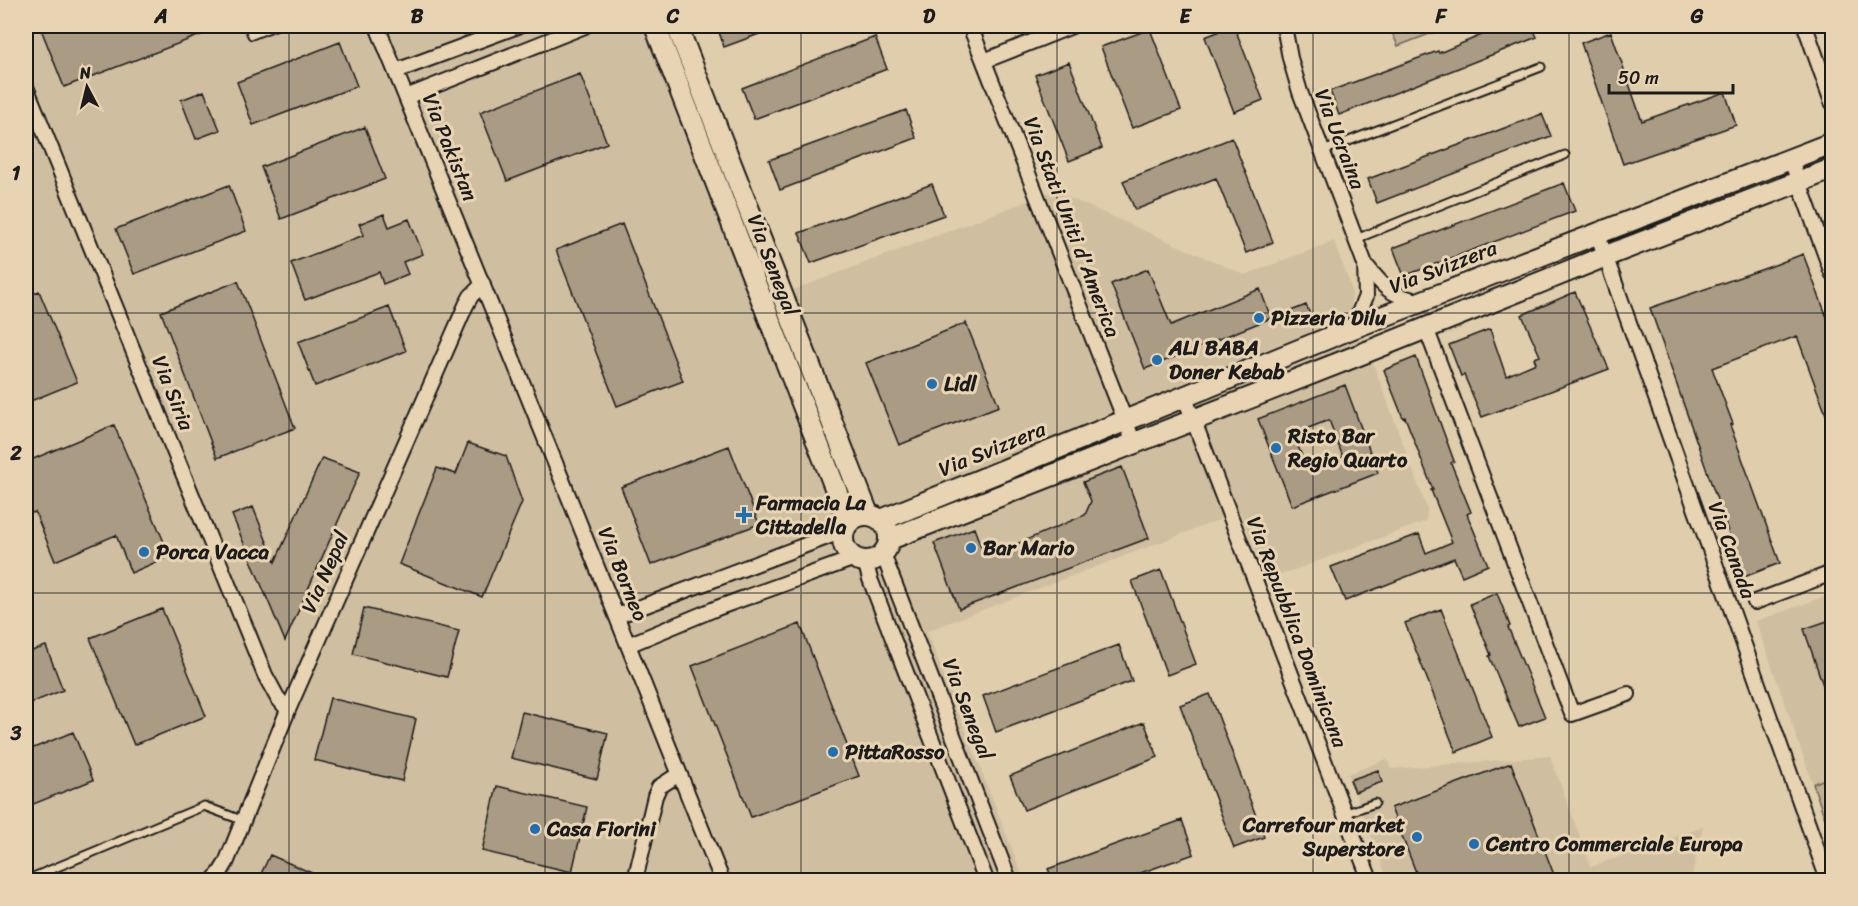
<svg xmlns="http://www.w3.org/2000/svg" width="1858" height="906" font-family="Sriracha,sans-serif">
<rect width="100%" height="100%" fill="#e0cdac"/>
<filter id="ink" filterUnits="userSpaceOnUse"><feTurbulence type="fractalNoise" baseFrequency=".0167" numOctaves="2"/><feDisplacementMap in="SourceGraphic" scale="12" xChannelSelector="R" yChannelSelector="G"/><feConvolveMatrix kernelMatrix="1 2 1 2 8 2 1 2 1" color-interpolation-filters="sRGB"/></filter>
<g filter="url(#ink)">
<path fill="#d0bea0" d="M26 26H686L788 292 1054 191 1245 275 1334 241 1352 290 1351 303 1427 509 1426 521 1267 580 1240 512 927 631 1024 880H26Z
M1832 594V776L1813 784 1756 621Z
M1550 756 1591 867 1703 827 1691 880H1388L1348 774 1387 759 1391 769Z"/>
<path fill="#c0b095" stroke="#6e6658" stroke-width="1.5" d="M1389 26H1450L1398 46Z
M1832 776V839L1813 784Z"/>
<path fill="#a99b84" stroke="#1c1c1c" stroke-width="1.5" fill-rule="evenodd" d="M51 26H221L222 27 64 87 41 29Z
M717 26H778V27L724 47Z
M1216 26H1234L1263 100 1234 112 1205 37 1218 32Z
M1503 26H1532L1537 37 1339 115 1330 91 1438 51 1439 53Z
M1150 29 1181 110 1132 128 1101 47Z
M1611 32 1642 121 1725 92 1736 125 1623 164 1581 43Z
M875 37 887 69 754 119 742 88Z
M340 42 357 86 253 125 237 82Z
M1069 62 1102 148 1069 161 1035 75Z
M580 74 607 143 507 181 480 112Z
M204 91 220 130 196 139 181 100Z
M906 110 916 138 780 190 769 160Z
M1542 114 1551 136 1377 203 1368 179Z
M365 127 385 179 281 219 261 167Z
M1232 138 1273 242 1246 253 1216 178 1135 210 1123 181Z
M1564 183 1575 211 1404 276 1393 248Z
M932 184 944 215 811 263 799 233Z
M229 185 246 231 134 274 116 229Z
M384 214 389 227 409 219 423 254 403 262 408 274 383 284 379 272 305 300 291 263 364 235 359 224Z
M622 224 683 381 617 406 556 250Z
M1803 254 1833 333V428H1831L1797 336 1712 368 1733 424 1730 425 1780 563 1744 577 1650 308 1772 266Z
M1148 269 1171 325 1260 289 1271 318 1145 369 1111 284Z
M238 281 295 428 217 458 161 312Z
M39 291 77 382 26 403V297Z
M1575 292 1609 369 1482 417 1464 375 1461 376 1449 345 1490 329 1506 376 1536 363 1534 358 1540 356 1522 315Z
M1306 305 1312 319 1297 325 1291 311Z
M389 307 406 351 315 386 298 342Z
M966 323 999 406 899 445 866 363Z
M1416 357 1454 461 1451 463 1471 512 1467 514 1488 565 1462 576 1454 558 1345 601 1331 567 1419 534 1426 553 1452 542 1431 490H1433L1405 417 1403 418 1384 370Z
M1345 385 1378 473 1292 506 1258 419ZM1329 420 1343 457 1308 471 1293 434Z
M114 425 170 556 131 573 116 535 55 561 35 512 26 515V462Z
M468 443 506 456 522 502 482 597 399 564 437 468 456 474Z
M729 446 759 524 651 565 621 487Z
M322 458 360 472 285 641 232 515 253 507 275 562Z
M1122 467 1149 538 959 609 934 543 974 528 981 547 993 554 1085 515 1091 501 1083 482Z
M1161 570 1196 664 1167 675 1132 581Z
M1497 593 1510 626 1508 627 1545 717 1519 727 1489 656 1491 655 1470 604Z
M364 608 459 631 447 677 353 654Z
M162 609 206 716 134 745 90 638Z
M1441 609 1492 737 1456 752 1405 623Z
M1833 619V705L1830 706 1804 629Z
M800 624 859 776 751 817 692 666Z
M1119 645 1132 681 996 732 983 696Z
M46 646 63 690 26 705V653Z
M1210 694 1264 837 1234 848 1180 705Z
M330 698 416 719 402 781 314 760Z
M522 712 608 733 597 779 511 758Z
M1144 722 1158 757 1024 810 1010 776Z
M73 732 93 780 26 807V751Z
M1511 763 1556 880H1419L1391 808Z
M1378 770 1382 782 1355 792 1350 780Z
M497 786 587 807 572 872 482 851Z
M1182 820 1194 854 1121 880H1053L1048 869Z
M270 855 328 880H258Z"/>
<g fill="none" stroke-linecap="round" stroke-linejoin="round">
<defs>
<path id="lane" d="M248 26 252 35 275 26
M1323 151 1541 67
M1356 239 1565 155
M1344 814 1375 803
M26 880 204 806 244 821"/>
<path id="street" d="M377 26 560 475 722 880
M970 26 1134 443
M1284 26 1290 58 1300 92 1365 264 1366 296 1353 328
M1805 26 1832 102
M984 61 1072 26
M396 71 518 26
M26 87 265 675 277 697 288 710
M406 97 585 26
M1791 160 1832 273
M1597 233 1828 880
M1365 264C1385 289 1390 295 1421 302
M1426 328 1572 714 1628 694
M1185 398 1370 880
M883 554 1009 880
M865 561 870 579 986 880
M1755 602 1832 573
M617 616 843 531
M628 645 717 608 855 558
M213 880 220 873 226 863 288 710 466 305 471 296 483 284
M635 880 655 796 659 787 679 774"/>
<path id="secondary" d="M655 26 841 503 850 520
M677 26 868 514
M843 538a23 23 0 1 1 46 0a23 23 0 1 1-46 0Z
M881 520 1353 328 1832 143
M890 539 1354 357 1606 256 1832 169"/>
</defs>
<use href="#lane" stroke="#1c1c1c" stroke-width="11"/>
<use href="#street" stroke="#1c1c1c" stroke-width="18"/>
<use href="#secondary" stroke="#1c1c1c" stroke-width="24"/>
<use href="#lane" stroke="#e8d4b2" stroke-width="7"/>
<use href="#street" stroke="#e8d4b2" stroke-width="14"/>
<use href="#secondary" stroke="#e8d4b2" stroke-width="20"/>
</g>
</g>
<path fill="none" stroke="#1c1c1c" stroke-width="1.5" stroke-opacity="0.55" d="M289 26V880M545 26V880M801 26V880M1057 26V880M1313 26V880M1569 26V880M26 313H1832M26 593H1832"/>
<g fill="#1f6fb2" stroke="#e8d4b2" stroke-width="2">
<circle cx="1259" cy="318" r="6"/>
<circle cx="1157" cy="360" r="6"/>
<circle cx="932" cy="384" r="6"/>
<circle cx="1276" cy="448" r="6"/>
<path d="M741 506h6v6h6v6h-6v6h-6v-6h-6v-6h6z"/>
<circle cx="971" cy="548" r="6"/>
<circle cx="144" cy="552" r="6"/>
<circle cx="833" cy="752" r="6"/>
<circle cx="535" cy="829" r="6"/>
<circle cx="1417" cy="837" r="6"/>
<circle cx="1474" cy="844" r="6"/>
</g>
<g text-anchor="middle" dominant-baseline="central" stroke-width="6" stroke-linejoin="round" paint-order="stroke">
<g font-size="21" fill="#1c1c1c" stroke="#e8d4b2">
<text transform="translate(1340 139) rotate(69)">Via Ucraina</text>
<text transform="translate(450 147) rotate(68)">Via Pakistan</text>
<text transform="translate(1072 227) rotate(69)">Via Stati Uniti d'America</text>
<text transform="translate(773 265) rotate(69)">Via Senegal</text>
<text transform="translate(1443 267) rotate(-21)">Via Svizzera</text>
<text transform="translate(173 393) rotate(68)">Via Siria</text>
<text transform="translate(992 449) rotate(-22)">Via Svizzera</text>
<text transform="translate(1732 550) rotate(70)">Via Canada</text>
<text transform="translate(325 572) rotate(-66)">Via Nepal</text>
<text transform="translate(623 574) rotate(68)">Via Borneo</text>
<text transform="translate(1297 632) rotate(69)">Via Repubblica Dominicana</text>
<text transform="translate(968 709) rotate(69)">Via Senegal</text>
</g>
<g font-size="21" font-weight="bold" fill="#1c1c1c" stroke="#e8d4b2" text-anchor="start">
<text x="1271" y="318">Pizzeria Dilu</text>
<text x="1169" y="348">ALI BABA<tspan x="1169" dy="24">Doner Kebab</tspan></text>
<text x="944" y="384">Lidl</text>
<text x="1288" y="436">Risto Bar<tspan x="1288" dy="24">Regio Quarto</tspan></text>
<text x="756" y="503">Farmacia La<tspan x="756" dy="24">Cittadella</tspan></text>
<text x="983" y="548">Bar Mario</text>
<text x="156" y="552">Porca Vacca</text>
<text x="845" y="752">PittaRosso</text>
<text x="1405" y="825" text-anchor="end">Carrefour market<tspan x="1405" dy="24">Superstore</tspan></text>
<text x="547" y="829">Casa Fiorini</text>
<text x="1486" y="844">Centro Commerciale Europa</text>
</g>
</g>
<rect width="1858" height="906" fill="none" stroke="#e8d4b2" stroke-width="66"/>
<g transform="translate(87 87) rotate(353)" stroke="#e8d4b2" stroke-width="4.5" paint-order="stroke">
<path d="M0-4.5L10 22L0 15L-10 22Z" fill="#1c1c1c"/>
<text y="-9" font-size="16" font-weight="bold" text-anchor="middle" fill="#1c1c1c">N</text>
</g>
<path d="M1609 84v9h124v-9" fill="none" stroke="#1c1c1c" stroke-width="3"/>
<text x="1618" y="84" font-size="18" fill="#1c1c1c" stroke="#e8d4b2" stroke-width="4.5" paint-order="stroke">50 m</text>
<rect x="33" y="33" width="1792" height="840" fill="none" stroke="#1c1c1c" stroke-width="2"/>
<g font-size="20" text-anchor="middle" font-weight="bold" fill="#1c1c1c">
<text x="161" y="23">A</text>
<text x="417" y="23">B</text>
<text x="673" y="23">C</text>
<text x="929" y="23">D</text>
<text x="1185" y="23">E</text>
<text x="1441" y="23">F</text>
<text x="1697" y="23">G</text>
<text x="16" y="180">1</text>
<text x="16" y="460">2</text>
<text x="16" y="740">3</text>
</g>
</svg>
